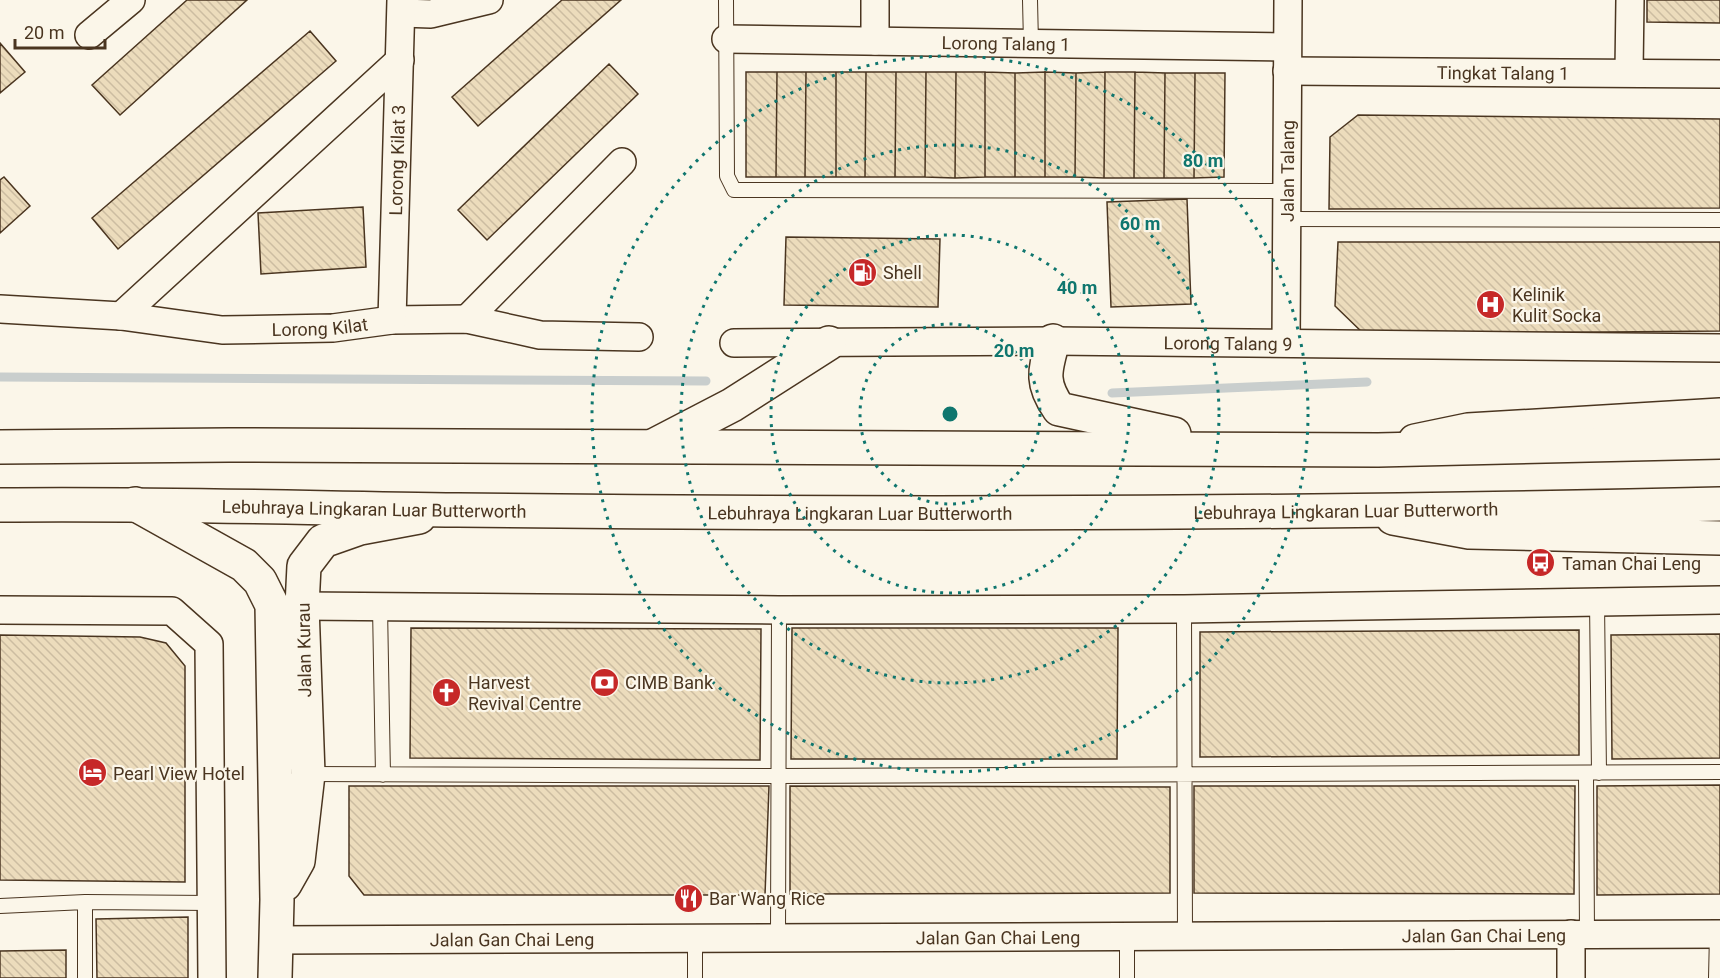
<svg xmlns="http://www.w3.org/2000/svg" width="1720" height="978" font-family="Roboto,sans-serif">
<defs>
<pattern id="building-back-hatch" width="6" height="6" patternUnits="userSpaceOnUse" patternTransform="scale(1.5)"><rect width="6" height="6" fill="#ecdcbc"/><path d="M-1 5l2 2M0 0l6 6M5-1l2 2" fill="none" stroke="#ccbda1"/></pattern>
</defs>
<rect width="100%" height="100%" fill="#fbf6e9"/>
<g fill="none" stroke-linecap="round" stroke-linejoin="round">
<path stroke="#c9cecd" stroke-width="9" d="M0 377 706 381
M1112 393 1367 382"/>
</g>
<path fill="url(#building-back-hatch)" stroke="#4a3520" stroke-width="1.5" d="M187 0H247L120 115 92 85Z
M562 0H621L478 126 452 97Z
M1647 0H1720V23L1647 22Z
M310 31 336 61 118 249 92 218Z
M0 43 25 72 0 93Z
M609 64 638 94 487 240 458 210Z
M746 72H777L776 177H746Z
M777 72H806L805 177H776Z
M806 72H836V177H805Z
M836 72H866L865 177H836Z
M866 72H896L895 177H865Z
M896 72H926L925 177H895Z
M926 72H956L955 178 925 177Z
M956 72H985V177L955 178Z
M985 72 1015 73V177H985Z
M1045 72 1076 73 1075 177H1045Z
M1045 72V177H1015V73Z
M1105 72H1135L1134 178H1104Z
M1105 72 1104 178 1075 177 1076 73Z
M1135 72 1165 73 1164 178H1134Z
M1165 73H1195L1194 178H1164Z
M1195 73H1225L1224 177 1194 178Z
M1358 115 1720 119V208L1329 209 1330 137Z
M4 177 30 206 0 233V180Z
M1187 199 1191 304 1111 307 1107 202Z
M363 207 366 267 261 274 258 213Z
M786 237 940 239 938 307 784 305Z
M1338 242H1720V331L1364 334 1335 306Z
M411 628 761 629 760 760 410 758Z
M792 628H1118L1117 759H791Z
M1579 630V755L1200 757V632Z
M1720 634V758L1612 759 1611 635Z
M0 635 140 637 166 643 185 666V882L0 880Z
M1720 785V894L1597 895V786Z
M349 786H769L765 895H364L349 876Z
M790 786 1170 787V893L790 894Z
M1194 786H1575L1574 894 1194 893Z
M188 917V978H97L96 919Z
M66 950V978H0V951Z"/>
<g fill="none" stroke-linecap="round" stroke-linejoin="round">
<defs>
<path id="service" d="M726 0 727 176 734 190 1287 191
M1030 0 1031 43
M1286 219 1720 220
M1597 602 1599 773
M380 607 383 775
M1184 609 1185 936
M1586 773 1587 934
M308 774 778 776 1720 772
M85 902V978
M0 906 85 902 211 903
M1127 936V978
M695 938V978
M778 938 779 610
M1716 978 1717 934"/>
<g id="minor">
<path d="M402 13 431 14 489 0"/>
<path d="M89 35 131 0"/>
<path id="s1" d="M726 39 1287 47"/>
<path d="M875 41V0"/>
<path id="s2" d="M1287 71 1720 74"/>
<path d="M1629 71 1630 0"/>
<path id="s3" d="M0 309 121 316 222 330 333 328 392 320 467 319 540 335 639 337"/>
<path d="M121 316 400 60"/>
<path d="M467 319 622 162"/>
<path id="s4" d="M392 320 401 0"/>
<path id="s5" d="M1286 342 1288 0"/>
<path id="s6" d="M734 343 1053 341 1720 348"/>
<path d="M302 606 779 610 1184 609 1720 600"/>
<path d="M0 610 172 611 209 644 212 978"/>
<path d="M1571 934V978"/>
<path id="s7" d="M276 940 1720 934"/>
</g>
<path id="tertiary" d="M135 504 244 565 260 581 272 605 277 900 275 978
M285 884 298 861 308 774 302 606 304 566 323 541 360 528 419 517"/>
<path id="trunk" d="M1415 441 1468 430 1720 415
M1393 518 1469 532 1720 538"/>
<g id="motorway">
<path d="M1053 341C1045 370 1040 382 1059 409L1174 434"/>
<path d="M655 445 732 405 829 343"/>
<path d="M0 447 229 445 1378 450 1720 442"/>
<path id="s8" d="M0 505C153 503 305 508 458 510 879 515 1300 514 1720 504"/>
</g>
</defs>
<use href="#service" stroke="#4a3520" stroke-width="16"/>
<use href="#minor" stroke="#4a3520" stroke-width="30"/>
<use href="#tertiary" stroke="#4a3520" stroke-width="36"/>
<use href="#trunk" stroke="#4a3520" stroke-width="36"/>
<use href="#motorway" stroke="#4a3520" stroke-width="36"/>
<use href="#service" stroke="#fbf6e9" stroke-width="14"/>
<use href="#minor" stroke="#fbf6e9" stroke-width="27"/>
<use href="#tertiary" stroke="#fbf6e9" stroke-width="33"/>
<use href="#trunk" stroke="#fbf6e9" stroke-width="33"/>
<use href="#motorway" stroke="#fbf6e9" stroke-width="33"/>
</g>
<g fill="none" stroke="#0f766e" stroke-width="3" stroke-dasharray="3 6">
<circle cx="950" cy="414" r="90"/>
<circle cx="950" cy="414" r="179"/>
<circle cx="950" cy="414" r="269"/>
<circle cx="950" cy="414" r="358"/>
</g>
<defs>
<symbol id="fuel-disc" viewBox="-11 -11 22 22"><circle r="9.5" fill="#c62828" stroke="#fbf6e9"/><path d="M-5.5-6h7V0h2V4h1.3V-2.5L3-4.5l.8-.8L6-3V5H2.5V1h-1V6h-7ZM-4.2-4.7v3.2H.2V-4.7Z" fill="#fff"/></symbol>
<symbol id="hospital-disc" viewBox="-11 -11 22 22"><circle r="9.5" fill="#c62828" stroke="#fbf6e9"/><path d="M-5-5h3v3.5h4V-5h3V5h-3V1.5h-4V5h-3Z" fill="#fff"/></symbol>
<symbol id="bus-disc" viewBox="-11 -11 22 22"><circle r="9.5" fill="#c62828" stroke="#fbf6e9"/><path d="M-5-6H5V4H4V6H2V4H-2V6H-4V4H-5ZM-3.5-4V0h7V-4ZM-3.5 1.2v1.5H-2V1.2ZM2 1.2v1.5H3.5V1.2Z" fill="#fff"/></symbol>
<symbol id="bank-disc" viewBox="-11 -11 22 22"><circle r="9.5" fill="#c62828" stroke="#fbf6e9"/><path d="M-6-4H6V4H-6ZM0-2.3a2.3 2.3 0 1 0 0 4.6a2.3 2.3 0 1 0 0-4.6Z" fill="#fff"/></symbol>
<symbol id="church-disc" viewBox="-11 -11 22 22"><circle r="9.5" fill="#c62828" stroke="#fbf6e9"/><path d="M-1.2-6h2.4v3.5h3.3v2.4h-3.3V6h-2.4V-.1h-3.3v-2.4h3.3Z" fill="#fff"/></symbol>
<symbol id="hotel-disc" viewBox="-11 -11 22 22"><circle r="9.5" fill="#c62828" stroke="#fbf6e9"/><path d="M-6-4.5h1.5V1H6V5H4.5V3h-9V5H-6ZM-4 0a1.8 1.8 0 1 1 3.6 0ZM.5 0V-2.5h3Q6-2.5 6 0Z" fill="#fff"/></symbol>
<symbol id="restaurant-disc" viewBox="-11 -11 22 22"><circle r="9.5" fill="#c62828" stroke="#fbf6e9"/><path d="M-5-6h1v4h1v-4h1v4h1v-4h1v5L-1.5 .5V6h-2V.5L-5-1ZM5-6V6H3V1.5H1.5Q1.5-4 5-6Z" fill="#fff"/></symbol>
</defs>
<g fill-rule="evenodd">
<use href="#fuel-disc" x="846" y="256" width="33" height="33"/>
<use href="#hospital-disc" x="1474" y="288" width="33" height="33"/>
<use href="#bus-disc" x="1524" y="546" width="33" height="33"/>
<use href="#bank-disc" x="588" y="666" width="33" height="33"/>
<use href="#church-disc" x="430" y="676" width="33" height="33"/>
<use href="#hotel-disc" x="76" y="756" width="33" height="33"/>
<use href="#restaurant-disc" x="672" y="882" width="33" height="33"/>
</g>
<g text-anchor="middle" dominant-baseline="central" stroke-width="4.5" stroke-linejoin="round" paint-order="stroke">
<g font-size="18" fill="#4a3520" stroke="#fbf6e9">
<text stroke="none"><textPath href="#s1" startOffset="280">Lorong Talang 1</textPath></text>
<text stroke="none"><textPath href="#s2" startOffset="216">Tingkat Talang 1</textPath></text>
<text stroke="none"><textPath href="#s4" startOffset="160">Lorong Kilat 3</textPath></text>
<text stroke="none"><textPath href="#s5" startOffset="171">Jalan Talang</textPath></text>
<text stroke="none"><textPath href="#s3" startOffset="321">Lorong Kilat</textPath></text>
<text stroke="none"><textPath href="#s6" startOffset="494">Lorong Talang 9</textPath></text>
<text stroke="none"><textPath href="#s8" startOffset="374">Lebuhraya Lingkaran Luar Butterworth</textPath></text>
<text stroke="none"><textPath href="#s8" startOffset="860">Lebuhraya Lingkaran Luar Butterworth</textPath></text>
<text stroke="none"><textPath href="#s8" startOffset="1346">Lebuhraya Lingkaran Luar Butterworth</textPath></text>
<text transform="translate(304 650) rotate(-91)">Jalan Kurau</text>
<text stroke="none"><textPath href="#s7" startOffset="1208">Jalan Gan Chai Leng</textPath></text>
<text stroke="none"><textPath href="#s7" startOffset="722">Jalan Gan Chai Leng</textPath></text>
<text stroke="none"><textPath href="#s7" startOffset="236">Jalan Gan Chai Leng</textPath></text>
</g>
<g font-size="18" fill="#4a3520" stroke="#fbf6e9" text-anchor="start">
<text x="883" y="272">Shell</text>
<text x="1512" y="294">Kelinik<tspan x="1512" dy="21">Kulit Socka</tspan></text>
<text x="1562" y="563">Taman Chai Leng</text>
<text x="468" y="682">Harvest<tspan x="468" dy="21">Revival Centre</tspan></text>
<text x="625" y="682">CIMB Bank</text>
<text x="113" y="773">Pearl View Hotel</text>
<text x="709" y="898">Bar Wang Rice</text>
</g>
</g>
<circle cx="950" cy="414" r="9" fill="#0f766e" stroke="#fbf6e9" stroke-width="3"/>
<g font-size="18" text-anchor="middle" font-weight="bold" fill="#0f766e" stroke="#fbf6e9" stroke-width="4.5" stroke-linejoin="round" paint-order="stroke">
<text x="1203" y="167">80 m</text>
<text x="1140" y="230">60 m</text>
<text x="1077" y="294">40 m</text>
<text x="1014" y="357">20 m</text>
</g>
<path d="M15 39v9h90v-9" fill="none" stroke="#4a3520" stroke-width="3"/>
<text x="24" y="39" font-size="18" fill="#4a3520" stroke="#fbf6e9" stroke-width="4.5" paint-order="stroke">20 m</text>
</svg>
